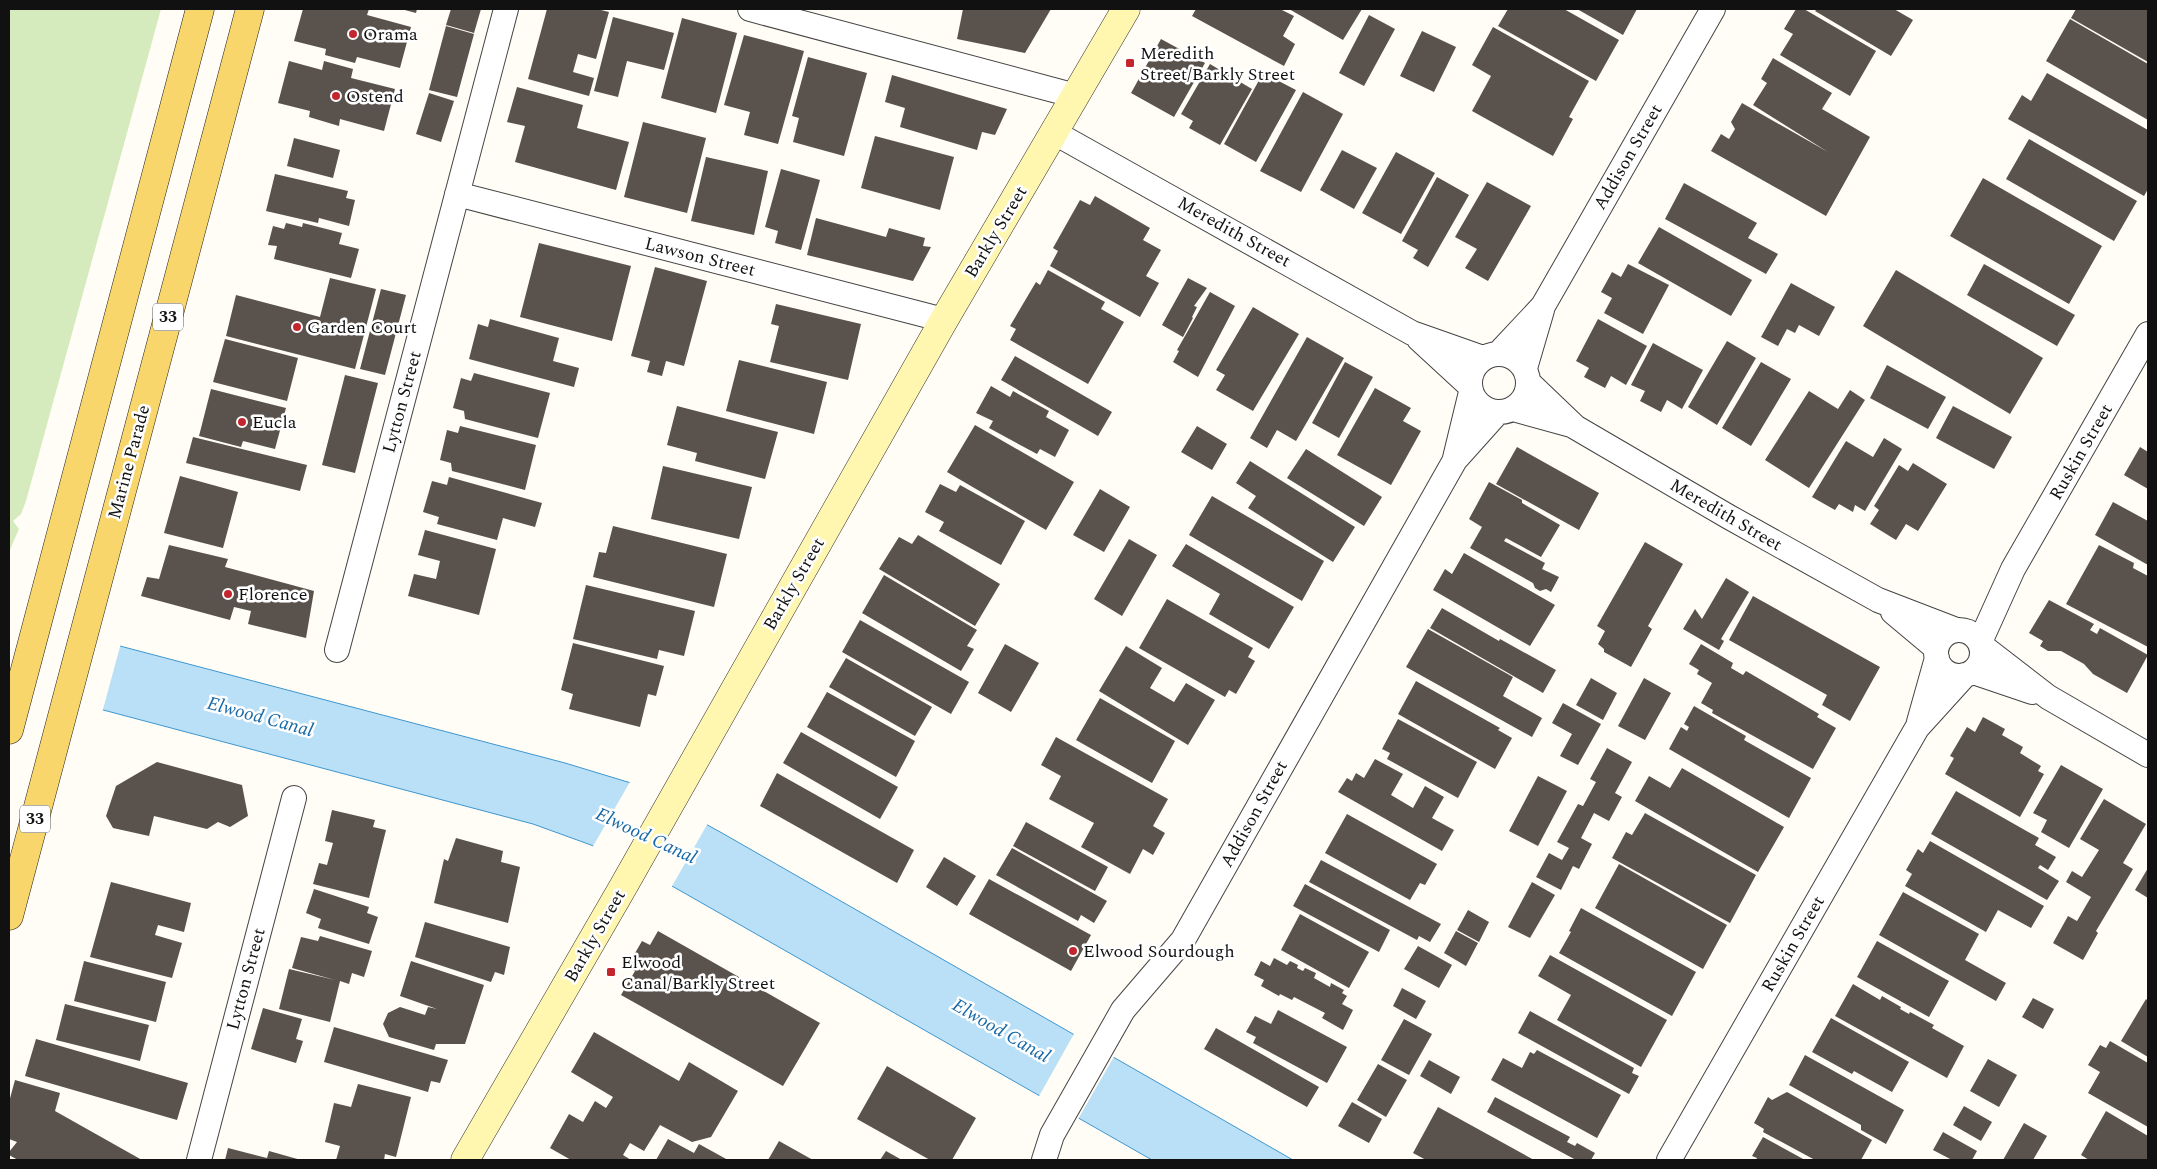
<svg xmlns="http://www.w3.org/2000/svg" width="2157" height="1169" font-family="Spectral,serif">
<rect width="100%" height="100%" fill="#fffdf5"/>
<path fill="#d5ebbd" d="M9 9H161L26 501 21 514 13 521 19 529 9 552Z"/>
<path fill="#b9e0f7" stroke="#3f96cf" d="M9 614 120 646 565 763 631 783 722 833 1293 1160H1152L672 886 591 845 533 824 9 685Z"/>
<path fill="#fffdf5" d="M9 611 121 643 102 713 9 688Z
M631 780 708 823 671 888 592 848Z
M1075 1032 1115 1055 1077 1121 1038 1098Z"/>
<path fill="#5a524d" d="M303 9H369L367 15 411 27 400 68 357 57 355 63 325 55 326 49 294 41Z
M401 9H417L416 13Z
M451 9H481L474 33 446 25Z
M547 9H597L609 12 596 59 578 54 573 72 594 78 589 96 528 79Z
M963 9H1051L1025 53 957 39Z
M1196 9H1280L1294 16 1283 36 1295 44 1284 66 1192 16Z
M1289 9H1362L1343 40Z
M1508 9H1564L1619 40 1596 81 1498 26Z
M1577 9H1637L1623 35Z
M1796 9H1804L1876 51 1850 96 1780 55 1793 34 1784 29Z
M1817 9H1894L1913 20 1891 56 1815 11Z
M2076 9H2148V62L2071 18Z
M1369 15 1395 29 1364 86 1339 73Z
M613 17 674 33 664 70 627 61 618 97 594 91Z
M682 18 737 33 716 113 661 98Z
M2070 19 2148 64V120L2046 61Z
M446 26 474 34 457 97 429 90Z
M1493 27 1589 81 1569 117 1573 119 1553 156 1472 111 1491 76 1472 65Z
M1422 31 1456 47 1434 92 1400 76Z
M744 35 804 51 778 144 744 135 750 112 724 105Z
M1161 39 1205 63 1174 117 1131 93Z
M808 57 867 73 844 156 793 142 799 118 792 116Z
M1773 58 1832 93 1822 109 1870 137 1826 216 1711 151 1721 134 1729 139 1735 129 1731 122 1742 103 1828 152 1753 105 1767 83 1761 79Z
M289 61 322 70 324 61 353 69 351 78 395 89 384 131 340 119 339 126 309 117 310 111 278 103Z
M1210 64 1252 89 1220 145 1189 128 1193 121 1181 114Z
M1263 73 1296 90 1256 162 1224 144Z
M2047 73 2148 130V189L2144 196 2008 119 2022 95 2031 101Z
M892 75 1007 109 995 135 982 132 977 150 900 127 905 108 885 102Z
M517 87 583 105 577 128 629 142 616 190 515 162 525 126 507 122Z
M1303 92 1343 114 1301 192 1260 171Z
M429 93 454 101 441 142 416 134Z
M643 122 706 138 687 213 624 197Z
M875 136 954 157 940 210 861 188Z
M294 138 340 150 333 178 287 166Z
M2029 139 2137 201 2114 241 2006 179Z
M1342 150 1377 168 1354 209 1320 190Z
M1396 152 1435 173 1401 234 1362 213Z
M706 157 768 171 754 235 691 221Z
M781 169 820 180 801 250 775 243 778 231 765 227Z
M275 174 348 191 346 198 355 200 349 226 319 218 318 223 266 211Z
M1437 177 1469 195 1428 267 1413 258 1418 250 1402 241Z
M1983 178 2102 246 2069 304 1950 236Z
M1487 182 1531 206 1488 281 1465 268 1477 249 1455 237Z
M1684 183 1757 223 1748 238 1778 254 1766 274 1665 219Z
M1095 196 1150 228 1143 240 1161 250 1146 276 1159 283 1140 317 1050 266 1058 251 1053 248 1080 200 1090 205Z
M816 218 886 237 889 228 925 238 923 246 931 247 913 281 807 255Z
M286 223 302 227 303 223 342 233 339 244 359 249 351 278 274 259 277 246 268 245 273 226 284 229Z
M1659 227 1752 280 1731 316 1638 263Z
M539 243 631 266 612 341 520 317Z
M1628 264 1669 285 1643 334 1604 313 1612 298 1601 292 1612 272 1621 277Z
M1984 264 2075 315 2057 346 1967 295Z
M655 267 707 281 684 366 666 361 662 376 647 372 650 361 631 356Z
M1048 270 1105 302 1101 309 1124 322 1088 384 1010 340 1016 329 1010 326 1036 282 1040 285Z
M1896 270 2043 358 2010 414 1863 326Z
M330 278 376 289 355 369 226 336 236 295 320 317Z
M1188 278 1207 288 1194 306 1197 307 1192 317 1193 318 1183 337 1162 325Z
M1791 283 1835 307 1819 336 1799 325 1795 333 1787 329 1778 346 1761 337Z
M381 289 406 295 385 375 360 369Z
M1210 292 1235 306 1198 377 1173 362 1179 351 1177 350Z
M776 304 861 324 848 380 770 362 779 326 771 324Z
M1253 307 1299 334 1253 411 1216 390 1225 375 1216 370Z
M490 319 559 338 553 361 579 368 574 387 469 359 478 324 488 327Z
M1598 319 1647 346 1626 385 1611 376 1605 388 1584 377 1589 368 1576 361Z
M1307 337 1344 358 1296 441 1277 430 1267 448 1250 438Z
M225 339 298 358 287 401 213 382Z
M1727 341 1756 358 1717 425 1688 407Z
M1653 343 1703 370 1682 409 1667 400 1661 412 1640 401 1645 391 1631 385Z
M1015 356 1112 412 1098 436 1001 380Z
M739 360 827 382 814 434 726 411Z
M1345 362 1373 377 1339 438 1312 423Z
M1761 362 1791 379 1751 446 1722 428Z
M1887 365 1946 397 1928 429 1870 398Z
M474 373 550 393 538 438 465 419 464 411 453 408 461 378 471 381Z
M345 375 378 383 355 473 322 465Z
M991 386 1010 397 1013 391 1049 411 1046 417 1069 430 1055 457 1040 449 1037 454 989 428 993 421 976 413Z
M1375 388 1411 408 1403 421 1421 431 1391 485 1337 455Z
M211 389 286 408 275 449 243 441 241 447 199 436Z
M1850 390 1865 400 1809 488 1765 460 1809 391 1838 409Z
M677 406 778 432 765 479 695 461 697 453 667 445Z
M1953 406 2012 437 1994 469 1936 438Z
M975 425 1074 482 1046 530 947 472Z
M460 426 536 445 525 490 452 471 451 463 440 460 447 430 458 433Z
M1197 426 1227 444 1212 470 1181 452Z
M193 437 307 465 300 491 186 463Z
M1884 438 1902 449 1865 511 1855 505 1853 512 1839 504 1835 510 1812 497 1846 441 1873 457Z
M1517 447 1599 493 1579 530 1496 484Z
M2140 447 2148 452V489L2124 475Z
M1306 449 1382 497 1364 526 1287 478Z
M1250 461 1355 527 1333 562 1248 508 1256 496 1236 483Z
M1913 463 1947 484 1918 531 1906 524 1896 540 1870 524 1879 510 1874 506 1899 465 1908 471Z
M663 466 752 487 739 539 651 519Z
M180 476 238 492 223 548 164 533Z
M449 477 542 503 535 527 503 518 497 540 437 524 439 517 423 512 432 481 447 485Z
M1489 482 1522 500V503L1560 525 1541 557 1506 538 1504 541 1545 563 1542 569 1559 577 1551 592 1546 589 1540 591 1535 588 1533 583 1470 548 1482 527 1469 519Z
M940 484 956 492 960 485 1025 521 1001 565 939 531 944 522 925 512Z
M1100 489 1130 507 1104 552 1073 535Z
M1212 496 1324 561 1302 601 1189 535Z
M2113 502 2148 521V565L2095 535Z
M613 526 727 554 714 607 593 577 599 552 606 553Z
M425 530 496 549 479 615 408 596 414 574 436 579 440 561 418 555Z
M918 535 1000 584 975 626 879 569 899 537 912 544Z
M1129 539 1157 555 1122 616 1094 599Z
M1645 542 1683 564 1648 626 1652 629 1631 667 1604 652V649L1598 644 1605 631 1597 626Z
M1186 544 1294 607 1269 649 1209 614 1220 594 1172 566Z
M169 545 228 559 225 567 314 591 306 638 248 624 251 611 234 607 230 620 141 596 147 577 159 579Z
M2099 545 2134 563 2133 568 2148 576V647L2066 604Z
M1464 553 1555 605 1530 646 1433 590 1445 569 1452 574Z
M884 575 977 630 967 646 974 649 961 671 862 613Z
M1726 578 1749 592 1721 639 1724 641 1719 650 1683 629 1695 609 1702 619Z
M586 585 695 611 684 656 659 650 657 659 573 639Z
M1753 596 1880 667 1850 721 1822 705 1827 695 1729 640Z
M1167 599 1253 648 1248 657 1255 661 1236 694 1229 690 1225 697 1139 648Z
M2049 600 2094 624 2090 630 2097 634 2100 628 2148 655 2127 693 2093 674 2084 664 2061 651H2048L2040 646 2043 641 2029 633Z
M1442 608 1499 641 1500 639 1556 670 1543 693 1430 628Z
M860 620 969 682 951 714 842 652Z
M1428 629 1513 677 1503 696 1542 718 1532 737 1406 667Z
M573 643 664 666 656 696 648 694 640 727 569 709 573 694 561 690Z
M1005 644 1039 663 1011 712 978 693Z
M1701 644 1733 663 1731 668 1743 675 1746 671 1819 714 1817 717 1836 728 1813 769 1712 713 1713 710 1701 703 1712 683 1697 674 1699 670 1689 664Z
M1126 646 1162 668 1150 688 1174 702 1186 683 1215 700 1188 745 1099 691Z
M846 658 932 707 915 736 829 687Z
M1591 678 1617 693 1603 720 1576 705Z
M1644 678 1671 693 1645 740 1618 726Z
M1416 681 1500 728 1498 730 1512 738 1495 769 1398 714Z
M827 692 915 741 896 777 807 727Z
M1100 698 1175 741 1152 783 1076 740Z
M1563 703 1601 724 1578 765 1560 756 1572 734 1552 723Z
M1694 706 1746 736 1744 740 1811 778 1789 818 1669 749 1681 727 1687 731 1689 727 1684 724Z
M1983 717 2005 729 2002 735 2023 747 2020 753 2041 766 2038 771 2044 774 2020 817 1945 774 1954 758 1950 756 1967 727 1975 732Z
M1398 719 1477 762 1458 798 1387 759 1390 753 1382 749Z
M801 732 898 787 880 819 783 763Z
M1056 737 1168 799 1153 826 1165 833 1153 855 1143 849 1130 874 1081 847 1094 823 1049 799 1061 776 1041 765Z
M1607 748 1632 762 1615 793 1622 797 1609 821 1594 813 1581 838 1592 844 1579 869 1573 866 1561 890 1536 877 1549 853 1562 860 1569 848 1557 842 1578 804 1583 806 1596 782 1590 779Z
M1375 759 1403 774 1391 795 1413 808 1425 786 1444 797 1432 818 1454 830 1442 851 1338 792 1347 778 1352 781 1356 773 1364 778Z
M157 762 242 785 248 816 230 827 218 822 207 829 154 816 149 836 113 828 106 816 116 786Z
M2061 765 2103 789 2069 848 2041 832 2047 820 2033 813Z
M1682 768 1784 827 1758 872 1635 801 1649 776 1670 788Z
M777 773 914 850 897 883 760 806Z
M1538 776 1567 791 1538 846 1509 831Z
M1956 791 2039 838 2035 845 2056 857 2048 870 2040 865 2038 868 2059 881 2047 900 1931 834Z
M2104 799 2146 824 2123 863 2133 869 2096 931 2098 933 2083 960 2053 943 2068 916 2077 921 2091 897 2066 882 2072 871 2082 877 2099 850 2080 839Z
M332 810 375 820 373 827 386 830 369 898 313 884 319 863 327 865 333 843 325 841Z
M1645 813 1756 875 1730 923 1612 858 1626 832 1632 835Z
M1347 814 1437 864 1425 885 1420 883 1410 900 1325 853Z
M1026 822 1108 867 1095 891 1013 846Z
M456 838 503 851 501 862 520 867 508 923 434 903 444 859 448 861Z
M1930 841 2044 906 2031 928 1998 910 1986 932 1905 886 1912 874 1906 870 1918 849 1923 853Z
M1012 848 1107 901 1094 923 1081 915 1078 921 996 875Z
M944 857 976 876 957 906 926 887Z
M1321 860 1441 924 1430 942 1419 936 1417 940 1309 882Z
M1619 864 1727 925 1703 969 1595 908Z
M2148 868V898L2135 890Z
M989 879 1091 935 1071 971 969 914Z
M111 882 191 903 184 932 158 925 155 935 182 943 172 978 90 957Z
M1532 882 1555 895 1530 938 1508 927Z
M1305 884 1390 930 1379 952 1293 906Z
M314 889 369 907 367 913 378 917 369 944 318 928 321 919 306 913Z
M1903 892 1979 934 1965 960 2006 983 1996 1001 1879 935Z
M1581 908 1696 972 1672 1016 1559 953 1571 932 1569 931Z
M1468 910 1489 922 1479 942 1457 930Z
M1300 914 1369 952 1349 988 1281 950Z
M425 922 510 947 504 975 495 972 491 982 415 957Z
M658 931 820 1023 783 1086 621 995 635 971 627 967 642 941 650 945Z
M1456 931 1478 943 1466 966 1444 953Z
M320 936 372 951 364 977 352 973 349 984 340 981 330 1022 279 1009 289 969 335 980 292 968 301 937 318 941Z
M1877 941 1949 981 1929 1017 1857 977Z
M1418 946 1452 965 1439 988 1404 969Z
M1550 955 1667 1020 1641 1067 1557 1020 1571 995 1538 976Z
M1274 958 1287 965 1290 961 1298 965 1297 968 1303 971 1305 968 1316 973 1314 978 1330 987 1331 983 1344 990 1342 993 1347 996 1342 1004 1353 1010 1343 1030 1322 1018 1325 1013 1294 997 1292 1000 1280 994 1279 996 1261 986 1264 980 1254 975 1261 961 1270 966Z
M84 961 166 982 156 1022 74 1001Z
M411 961 484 985 465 1044H436L434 1050 389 1037 383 1024 388 1013 400 1007 425 1015 428 1007 437 1009 400 996Z
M1853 984 1880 1000 1882 996 1901 1007 1900 1009 1909 1014 1910 1012 1934 1025 1932 1028 1964 1046 1947 1078 1835 1016Z
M1402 988 1426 1001 1416 1019 1393 1006Z
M2033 998 2054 1009 2043 1029 2022 1017Z
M2146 999 2148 1001V1057L2121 1041Z
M65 1004 149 1025 140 1061 56 1040Z
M263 1008 302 1019 296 1039 303 1041 296 1063 251 1049Z
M1278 1010 1347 1047 1327 1083 1253 1043 1256 1037 1246 1032 1255 1016 1271 1024Z
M1530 1011 1634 1068 1632 1073 1639 1076 1629 1094 1518 1033Z
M1831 1018 1909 1062 1892 1092 1854 1071 1852 1074 1812 1052Z
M1404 1019 1432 1034 1409 1075 1381 1060Z
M334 1027 448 1060 440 1083 431 1081 428 1092 324 1062Z
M1216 1028 1319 1087 1307 1107 1204 1049Z
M594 1032 679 1081 689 1062 738 1091 711 1137 692 1142 660 1125 644 1151 630 1143 623 1155 631 1160H571L550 1148 569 1114 583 1122 595 1101 606 1108 613 1097 571 1072Z
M36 1039 188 1083 177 1120 25 1076Z
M2110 1041 2148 1063V1127L2088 1093 2100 1072 2088 1065 2100 1045 2106 1048Z
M1537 1050 1621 1095 1597 1138 1491 1080 1503 1058 1522 1068 1530 1052 1534 1054Z
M1805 1055 1904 1110 1886 1144 1861 1130V1125L1789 1085Z
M1988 1059 2017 1075 1999 1107 1970 1091Z
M1429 1060 1460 1077 1451 1094 1420 1076Z
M1378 1064 1407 1080 1386 1117 1357 1100Z
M887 1066 976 1118 952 1160H930L857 1119Z
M15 1080 60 1093 55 1111 142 1160H18L9 1155V1152L17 1142 9 1139V1102Z
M358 1084 411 1097 396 1157 385 1154 384 1160H336L340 1146 325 1142 334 1103 351 1107Z
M1787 1092 1872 1140 1861 1160H1815L1763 1132 1764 1129 1754 1123 1768 1097 1772 1100Z
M1495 1097 1570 1137 1567 1142 1575 1146 1577 1143 1595 1153 1591 1160H1576L1487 1112Z
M1352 1102 1382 1119 1369 1143 1338 1126Z
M1964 1106 1992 1122 1981 1141 1953 1125Z
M1438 1107 1534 1160H1426L1413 1153Z
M2106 1111 2148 1136V1160H2089L2081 1155Z
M2024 1123 2047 1136 2033 1160H2003Z
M1943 1132 1977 1151 1972 1160H1952L1933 1150Z
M1763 1137 1805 1160H1756L1757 1158 1752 1156Z
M668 1139 694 1153 699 1144 728 1160H656Z
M779 1141 813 1160H768Z
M228 1148 267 1158 269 1151 301 1160H225Z
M886 1151 902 1160H880Z"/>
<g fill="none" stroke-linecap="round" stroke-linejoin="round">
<defs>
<path id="street" d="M750 9 1076 96
M1055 133 1412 333 1483 358
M457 194 944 320
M1419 339 1470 386
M1499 353 1543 306 1713 9
M1470 383a29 29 0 1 1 58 0a29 29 0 1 1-58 0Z
M1525 368 1542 310
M1529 383 1575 427 1729 517 1878 600 1956 630
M1513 409 1571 425
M1455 458 1471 392
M1893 612 1936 648
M1936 653a23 23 0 1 1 46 0a23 23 0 1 1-46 0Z
M1980 642 2013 569 2148 334
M1982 646 2048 697 2148 755
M337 650 506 9
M1973 672 2032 692
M1919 722 1937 658
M199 1160 294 798
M1044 1160 1052 1135 1123 1010 1183 940 1455 460 1498 412
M1669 1160 1917 728 1965 675"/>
<path id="secondary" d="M465 1160 623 887 944 320 1126 9"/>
<path id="primary" d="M9 730 200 9
M9 916 250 9"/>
</defs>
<use href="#street" stroke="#444" stroke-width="26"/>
<use href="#secondary" stroke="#333" stroke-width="29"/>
<use href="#primary" stroke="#222" stroke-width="29"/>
<use href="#street" stroke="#fff" stroke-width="24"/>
<use href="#secondary" stroke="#fff6b0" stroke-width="28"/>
<use href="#primary" stroke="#f9d66b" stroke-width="28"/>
</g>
<g fill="#c4262e" stroke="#fff" stroke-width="2">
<circle cx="353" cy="34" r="5"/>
<rect x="1125" y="58" width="10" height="10" rx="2.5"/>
<circle cx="336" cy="96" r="5"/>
<circle cx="297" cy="327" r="5"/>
<circle cx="242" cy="422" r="5"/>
<circle cx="228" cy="594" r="5"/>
<circle cx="1073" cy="951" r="5"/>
<rect x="606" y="967" width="10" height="10" rx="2.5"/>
</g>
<g text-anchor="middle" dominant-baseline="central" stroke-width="5" stroke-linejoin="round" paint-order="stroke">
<g fill="#fff" stroke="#585858" stroke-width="1">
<rect x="153" y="303.5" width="30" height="27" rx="4"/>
<rect x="20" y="805.5" width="30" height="27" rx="4"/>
</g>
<g font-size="16" font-weight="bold" fill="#111">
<text x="168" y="317">33</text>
<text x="35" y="819">33</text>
</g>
<g font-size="18" fill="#111" stroke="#fff" text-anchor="start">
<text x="363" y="34">Orama</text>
<text x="1140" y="53">Meredith<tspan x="1140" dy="21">Street/Barkly Street</tspan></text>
<text x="346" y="96">Ostend</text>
<text x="307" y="327">Garden Court</text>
<text x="252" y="422">Eucla</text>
<text x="238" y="594">Florence</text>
<text x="1083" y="951">Elwood Sourdough</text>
<text x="621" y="962">Elwood<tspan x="621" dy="21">Canal/Barkly Street</tspan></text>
</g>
<g font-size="18" fill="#111" stroke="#fff">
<text transform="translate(1628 157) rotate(-60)">Addison Street</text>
<text transform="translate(996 232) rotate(-59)">Barkly Street</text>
<text transform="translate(1234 232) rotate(29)">Meredith Street</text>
<text transform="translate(700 257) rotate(14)">Lawson Street</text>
<text transform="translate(402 402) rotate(-75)">Lytton Street</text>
<text transform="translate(2081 452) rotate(-60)">Ruskin Street</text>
<text transform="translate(129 462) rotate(-75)">Marine Parade</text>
<text transform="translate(1726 515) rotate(30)">Meredith Street</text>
<text transform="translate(794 584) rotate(-60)">Barkly Street</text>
<text transform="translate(1254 814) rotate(-61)">Addison Street</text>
<text transform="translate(595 936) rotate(-60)">Barkly Street</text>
<text transform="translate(1793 944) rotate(-60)">Ruskin Street</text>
<text transform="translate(246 979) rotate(-75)">Lytton Street</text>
</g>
<g font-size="19" font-style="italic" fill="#1768a6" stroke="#fff">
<text transform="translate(260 717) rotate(15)">Elwood Canal</text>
<text transform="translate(646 836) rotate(25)">Elwood Canal</text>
<text transform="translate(1001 1031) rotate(30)">Elwood Canal</text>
</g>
</g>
<rect width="2157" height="1169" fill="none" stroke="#111111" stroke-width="20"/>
</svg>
